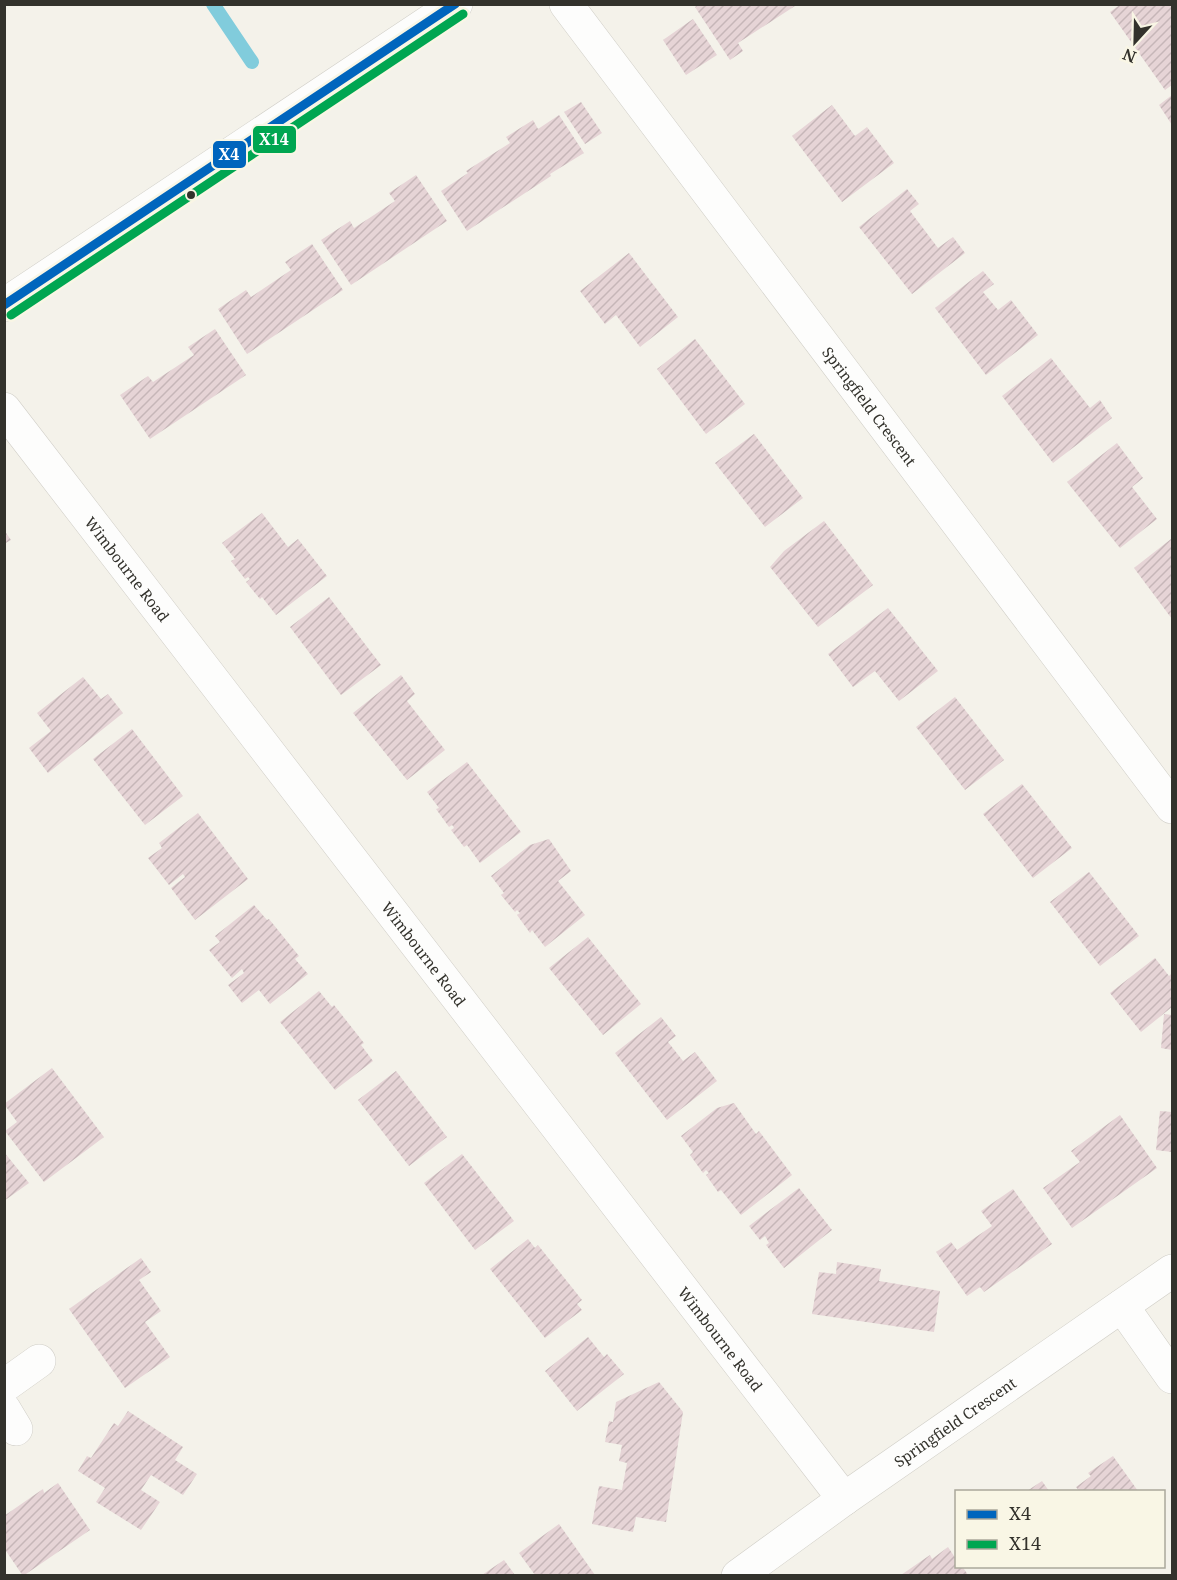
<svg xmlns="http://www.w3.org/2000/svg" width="1177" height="1580" font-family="'Noto Serif',serif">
<defs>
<pattern id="building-hatch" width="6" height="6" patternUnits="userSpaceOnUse" patternTransform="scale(1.5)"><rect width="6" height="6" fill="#e6d4d6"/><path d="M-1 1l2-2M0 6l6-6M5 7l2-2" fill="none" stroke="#c6b6b8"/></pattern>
</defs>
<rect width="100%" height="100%" fill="#f4f2ea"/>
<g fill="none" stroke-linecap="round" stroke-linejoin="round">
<path stroke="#81ccdc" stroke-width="14" d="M213 4 252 62"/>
</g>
<path fill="url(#building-hatch)" d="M699 4H798L738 43 743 51 730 60 695 7Z
M1121 4H1172V85L1165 90 1110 12Z
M693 19 717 55 686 75 663 40Z
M1172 95V125L1159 105Z
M581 102 602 133 585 144 564 112Z
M832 105 855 136 867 127 894 163 842 202 792 136Z
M559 115 584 153 550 174 551 176 467 231 441 191 468 173 466 171 510 143 506 137 533 120 538 129Z
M416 175 447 221 351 285 321 240 350 221 354 228 374 215 395 201 389 193Z
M907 189 919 204 910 211 938 248 953 237 965 253 912 294 859 227Z
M312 244 343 290 247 354 218 309 246 290 251 297 291 270 285 262Z
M629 253 678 317 640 347 616 315 605 324 580 291Z
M983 271 994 284 983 292 998 310 1011 300 1038 335 986 375 935 308Z
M215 329 246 375 150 439 120 395 148 376 153 382 194 355 188 347Z
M695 339 745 404 706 434 657 369Z
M1051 358 1090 408 1100 400 1112 418 1053 463 1002 396Z
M754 434 803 498 765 527 715 463Z
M1117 443 1143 478 1132 487 1157 519 1120 548 1067 482Z
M262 513 288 547 298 539 327 576 276 615 262 597 260 599 246 582 250 579 248 577 245 579 231 561 235 559 222 543Z
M824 521 873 585 818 627 770 567 784 551Z
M4 530 11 540 4 544Z
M1171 539 1172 540V619L1134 568Z
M329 597 381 665 341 695 290 627Z
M888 608 938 671 899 701 875 671 853 687 828 654Z
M401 675 415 694 407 701 445 750 407 780 353 713Z
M83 677 101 699 108 694 123 713 48 773 29 748 51 731 37 713Z
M955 697 1004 760 965 790 916 727Z
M132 729 183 796 145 825 93 759Z
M467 762 521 832 480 863 467 845 464 847 451 830 454 828 453 826 452 825 449 827 436 809 439 808 427 792Z
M1022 784 1072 848 1033 878 983 814Z
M198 813 248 879 195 920 171 888 185 877 183 874 169 885 148 858 162 848 159 843Z
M549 839 571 871 558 881 585 915 545 947 532 930 530 933 517 915 520 913 517 910 515 912 501 895 504 893 491 876 530 845Z
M1089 872 1139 936 1100 966 1050 902Z
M254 905 267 920 269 919 299 956 295 959 308 974 270 1004 259 990 242 1003 228 985 244 973 242 969 232 978 209 950 220 942 215 936Z
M588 937 641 1004 603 1035 549 968Z
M1155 958 1169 976 1172 973V1007L1141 1032 1110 993Z
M319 991 332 1007 334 1005 364 1043 361 1045 373 1061 335 1090 280 1022Z
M1164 1014 1172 1015V1050L1161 1048Z
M661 1017 676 1036 668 1042 683 1061 695 1052 717 1081 667 1120 615 1053Z
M52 1068 104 1137 44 1182 5 1131 17 1122 4 1104Z
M396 1071 447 1137 409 1166 358 1100Z
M734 1103 756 1134 759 1131 792 1175 741 1215 721 1190 718 1192 706 1175 709 1173 706 1170 703 1173 690 1155 693 1152 681 1136 717 1108Z
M1160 1111 1172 1112V1152L1156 1150Z
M1120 1115 1157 1168 1072 1228 1043 1188 1080 1162 1071 1151Z
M4 1152 29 1183 4 1201Z
M462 1154 514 1221 475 1250 424 1183Z
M799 1188 832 1230 784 1268 766 1245 769 1243 765 1236 760 1240 749 1226Z
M1013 1189 1052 1244 984 1292 980 1287 967 1296 936 1252 951 1242 957 1250 992 1226 981 1211Z
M528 1239 535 1248 538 1245 582 1300 577 1304 582 1310 545 1338 490 1269Z
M141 1258 151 1272 139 1280 161 1311 145 1322 170 1357 125 1388 69 1309Z
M837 1262 881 1269 879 1281 940 1291 934 1332 812 1314 819 1272 836 1274Z
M588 1337 604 1357 607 1354 624 1374 577 1411 545 1371Z
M659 1382 683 1412 666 1522 636 1517 633 1532 592 1524 599 1486 622 1490 627 1463 619 1461 622 1445 605 1442 609 1421 613 1422 616 1402Z
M128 1411 183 1447 175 1460 197 1474 183 1495 151 1475 141 1490 160 1502 141 1530 96 1502 105 1488 78 1471 87 1456 91 1458 114 1423 118 1426Z
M1113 1456 1138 1491H1079L1076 1487 1091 1476 1088 1473Z
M1042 1481 1049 1491H1027Z
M58 1483 90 1530 23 1576 4 1548V1516L43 1489 44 1493Z
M559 1524 595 1575H535L519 1553Z
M948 1547 956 1559V1566H962L968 1575H901L930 1555 932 1559Z
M504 1560 515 1575H482Z"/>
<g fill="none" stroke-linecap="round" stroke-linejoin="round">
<defs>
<g id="minor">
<path id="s1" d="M566 4 1172 807"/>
<path d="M4 305 456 4"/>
<path id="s2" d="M4 409 844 1499"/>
<path d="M1122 1306 1172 1377"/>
<path d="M4 1386 39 1361"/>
<path d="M4 1409 16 1429"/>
<path id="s3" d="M738 1576 844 1499 1172 1271"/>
</g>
</defs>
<use href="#minor" stroke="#d0cec7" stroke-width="34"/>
<use href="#minor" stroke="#fdfdfc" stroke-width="33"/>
<defs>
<path id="bus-1" d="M4 305 455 4"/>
<path id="bus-2" d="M11 315 463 14"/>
</defs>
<use href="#bus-1" stroke="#f9f6e5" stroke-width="14"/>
<use href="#bus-2" stroke="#f9f6e5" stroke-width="14"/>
<use href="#bus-1" stroke="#0065bd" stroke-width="9"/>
<use href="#bus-2" stroke="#00a651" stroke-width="9"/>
</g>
<circle fill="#33322c" stroke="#f9f6e5" stroke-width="2" cx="191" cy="195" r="5"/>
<g text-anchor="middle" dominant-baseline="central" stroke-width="4.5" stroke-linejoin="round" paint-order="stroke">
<g font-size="15" fill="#33322c" stroke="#f9f6e5">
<text stroke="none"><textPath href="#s1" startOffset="504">Springfield Crescent</textPath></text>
<text stroke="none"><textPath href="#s2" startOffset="202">Wimbourne Road</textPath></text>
<text stroke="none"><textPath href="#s2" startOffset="688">Wimbourne Road</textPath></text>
<text stroke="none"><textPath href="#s2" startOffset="1174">Wimbourne Road</textPath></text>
<text stroke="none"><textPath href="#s3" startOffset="266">Springfield Crescent</textPath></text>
</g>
</g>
<g stroke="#f9f6e5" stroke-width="2">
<rect x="252" y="125" width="45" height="29" rx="6" fill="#00a651"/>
<rect x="212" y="140" width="35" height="29" rx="6" fill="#0065bd"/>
</g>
<g font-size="16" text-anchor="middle" font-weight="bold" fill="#fff">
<text x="274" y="145">X14</text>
<text x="229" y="160">X4</text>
</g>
<rect width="1177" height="1580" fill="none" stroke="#33322c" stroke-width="12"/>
<rect x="955" y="1490" width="210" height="78" fill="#f9f6e5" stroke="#aaa89b" stroke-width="1.5"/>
<rect x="967" y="1510" width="30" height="9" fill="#0065bd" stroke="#aaa89b" stroke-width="1.5"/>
<text x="1009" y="1520" font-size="18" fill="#33322c">X4</text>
<rect x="967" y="1540" width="30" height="9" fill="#00a651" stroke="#aaa89b" stroke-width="1.5"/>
<text x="1009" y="1550" font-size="18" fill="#33322c">X14</text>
<g transform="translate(1135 42) rotate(202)" stroke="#f9f6e5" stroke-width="4.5" paint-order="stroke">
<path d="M0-4.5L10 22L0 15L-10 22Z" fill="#33322c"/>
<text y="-9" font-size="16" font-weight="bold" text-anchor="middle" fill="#33322c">N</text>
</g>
</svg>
